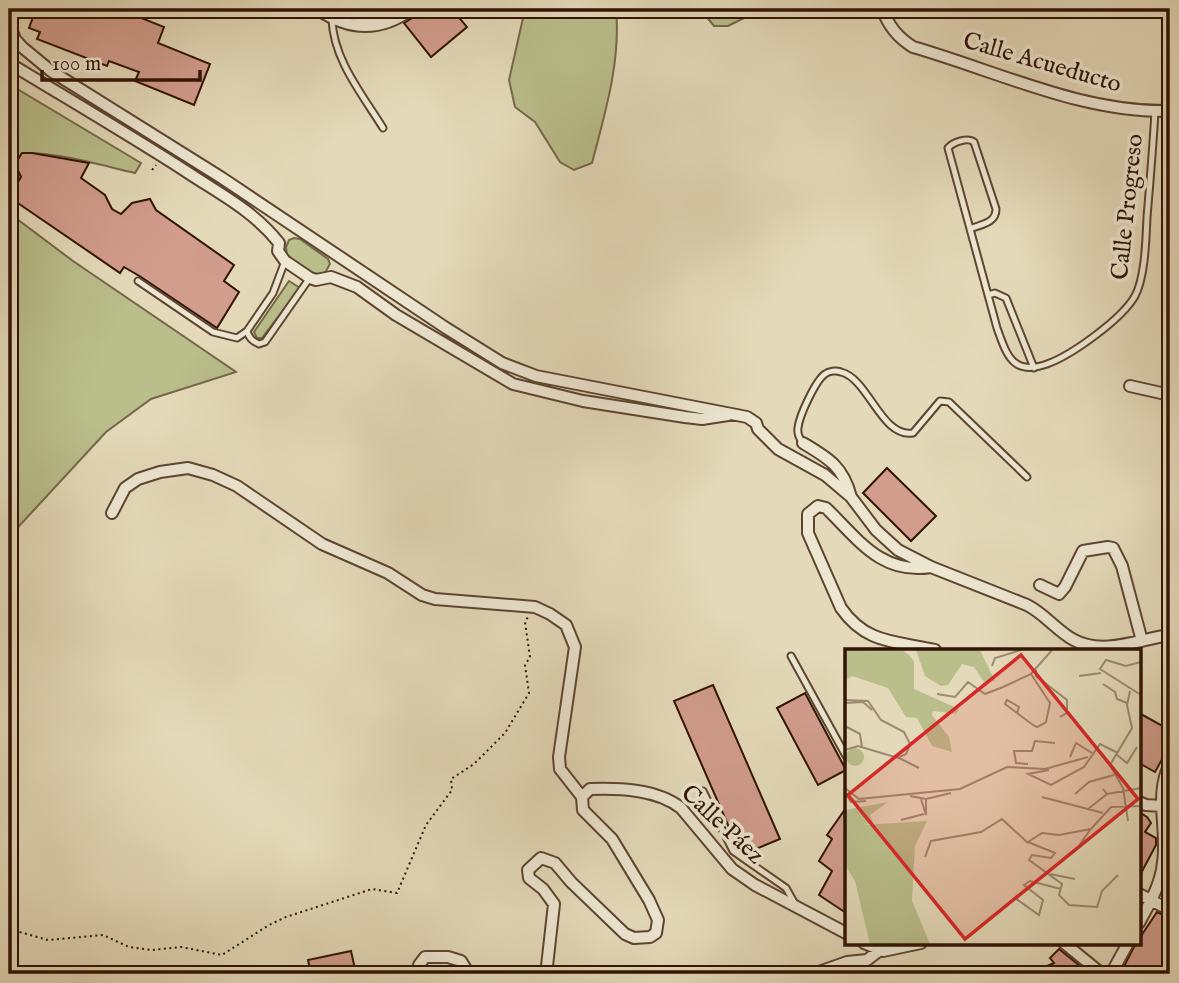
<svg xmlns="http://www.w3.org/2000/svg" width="1179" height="983" font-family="'IM FELL English',serif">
<rect width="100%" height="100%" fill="#e4dab9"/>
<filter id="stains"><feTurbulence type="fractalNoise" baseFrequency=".00286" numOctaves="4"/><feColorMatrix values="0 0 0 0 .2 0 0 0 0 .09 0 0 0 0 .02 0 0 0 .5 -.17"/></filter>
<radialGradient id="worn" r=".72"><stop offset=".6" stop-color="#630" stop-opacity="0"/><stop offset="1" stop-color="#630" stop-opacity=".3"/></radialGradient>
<path fill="#b9be8b" stroke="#746848" stroke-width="2" d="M525 9H616C621 61 605 113 592 163L574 170 560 162 535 122 515 107 509 80Z
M700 9H748L746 17 728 26H714Z
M9 84 141 163 135 173C100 165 57 152 22 153L15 164 21 177 9 197Z
M9 213 73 261 236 372 151 399 106 432 9 537Z
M294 238 300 239 328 259 330 264 325 273 316 276 287 256 286 247 289 240Z
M289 281 300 288 262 338H257L254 332Z"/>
<path fill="#d29d8d" stroke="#301304" stroke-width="2" d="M36 9H119L164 27 158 43 210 64 194 105 135 81 139 72 109 61 107 66 37 39 40 32 29 28Z
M420 9H452L467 27 431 57 404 23 417 15Z
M22 153H32L89 163 81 178 105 195 112 209 121 214 132 203 150 199 156 210 234 265 224 281 239 292 217 328 141 277 124 267 120 273 9 197 21 177 15 164Z
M887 468 936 516 911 541 863 493Z
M713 685 780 839 746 853 738 848 674 701Z
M805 693 846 770 818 785 777 708Z
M1139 713 1170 730V745L1155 772 1139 763Z
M846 808V913L819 895 832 871 819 861 832 839 827 835Z
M1139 812 1147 817 1151 823 1145 832 1156 838V845L1139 877Z
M1157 912 1170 918V974H1120L1136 943H1139V939Z
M1059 949 1090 974H1029L1054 963 1050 958Z
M351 951 355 969 331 974H311L308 960Z"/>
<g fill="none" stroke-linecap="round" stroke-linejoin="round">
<defs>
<path id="lane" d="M332 19C333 59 362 94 383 128
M970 229C982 224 996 223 996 209L974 142C968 137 953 142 948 148L997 328C1007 356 1013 376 1047 364 1072 355 1122 319 1135 296 1145 278 1146 239 1147 217 1150 182 1153 147 1155 111
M285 261 273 293 247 331C249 338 252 341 259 344L265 342 309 279
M138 281 213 332 237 338 247 331
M988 295 995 293 1006 298 1034 368
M803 443C799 438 797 434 798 428 799 416 816 380 825 374 829 371 836 370 841 372 869 379 881 438 913 433L940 401 949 402 1027 477
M791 656 846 756
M703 791 733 851 786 888 795 904"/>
<path id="street" d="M317 9C349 31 381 32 412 9
M338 9C357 19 375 18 395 9
M882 9C889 26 897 37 913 47 997 71 1081 113 1170 111
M9 24 15 39 22 47 51 71 222 178 446 328 502 363 536 376 747 417 756 423 758 429 778 449 825 475 851 497 876 530 898 550 931 567 1027 605C1045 614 1057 631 1074 640 1103 656 1140 639 1170 635
M9 63C68 99 128 134 187 172 220 194 254 211 279 243L278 251 285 261 310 278 316 280 331 277 357 287 396 315 513 384 583 401 685 417 702 419 728 415
M1130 386 1170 395
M803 443C828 458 843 466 851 497
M112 513 125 488 138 479 160 472 188 468 213 475 237 486 322 544 388 573 422 595 435 599 535 607 550 614 566 625 575 647 559 757 560 769 582 797
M931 567C881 575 858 539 826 508L818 506 808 514V533L841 608C866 644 895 641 935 650
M1040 585 1059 594 1065 587 1083 551 1108 547 1113 548 1122 566 1142 641
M1139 802 1146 805 1162 806
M1139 894 1170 910
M1139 923C1149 904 1161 885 1163 862 1168 830 1154 794 1170 764
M864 943 883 951 921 943
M1064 943 1102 974
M419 965 425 957H448L461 961 469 974
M550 974 547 966 554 904 543 889 529 878 528 870 541 858 555 863 571 882 625 934 634 938 650 937 656 933 658 920 649 900 612 839 583 810 582 797 590 789C619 788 657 789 681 808L732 869 755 885 846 933
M813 974 847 962 867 960 880 950
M1111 974 1128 943"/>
</defs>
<use href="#lane" stroke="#5d4531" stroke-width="9"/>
<use href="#street" stroke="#5d4531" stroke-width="14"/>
<path stroke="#301304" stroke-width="2" stroke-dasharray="2 3.5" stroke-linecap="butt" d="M152 170 156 165
M9 929 48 940 103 935 129 947 152 950 181 947 222 955 269 925 286 917 372 889 397 893 426 825 452 790 451 779 474 764 505 733 529 693 525 665 530 657 525 622 528 617"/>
<use href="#lane" stroke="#ede7d2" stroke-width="5"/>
<use href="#street" stroke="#ede7d2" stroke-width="10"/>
</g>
<g text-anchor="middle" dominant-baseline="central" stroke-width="7" stroke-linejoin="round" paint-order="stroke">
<g font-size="24" fill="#301304" stroke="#ede7d2">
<text transform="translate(1042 63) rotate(16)">Calle Acueducto</text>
<text transform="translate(1128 207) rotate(-84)">Calle Progreso</text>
<text transform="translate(722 825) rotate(43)">Calle Páez</text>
</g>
</g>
<g transform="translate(845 649)">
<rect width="296" height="296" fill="#e4dab9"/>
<path d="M0 1 58 2 64 6 69 12V40L114 60 111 65 88 62 87 66 104 88 107 103 87 97 72 69 61 68 43 39 7 27 0 32ZM71 1H135L150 32 139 33 129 18 117 15 103 36 96 37 80 27ZM1 108a9 9 0 1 1 18 0a9 9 0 1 1-18 0ZM43 153 25 166 28 174 18 176 82 172 70 197 67 252 85 295H25L10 232 0 216V161Z" fill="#b9be8b"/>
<path fill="none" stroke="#9c8a71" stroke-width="2" d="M296 13 281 17 261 11 255 20 296 46M147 17 150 9 176 1M191 21V27L222 51V64L215 68M234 27 256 24M258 35 270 43 272 50 282 54M92 45 110 48 123 33 140 45 158 38 186 25 207 1M0 51 23 52 36 71 59 83 65 95 61 105 53 109 13 97 0 101M0 54 18 53 27 61M172 64 174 58 162 51 160 55 188 76 192 78 201 73 205 54 186 25M0 77 15 85 17 98M272 106 282 114 292 98M225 108 231 94 247 104M54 109 74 119M183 115 171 114 169 102H187L190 92 210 94M204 121 183 125 206 136 239 118 255 95 273 104M0 139 14 150 115 140 162 118 200 120 243 108M258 140 262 145 296 139M0 144 6 153 21 152M230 145 244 133 269 126M65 147 81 150 106 144M197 148 258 164M76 150 81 166V150M243 160 262 145M56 171 79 165M283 172 278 139 265 116 287 79 282 56 285 42M231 201 245 181M80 208 86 192 136 183 157 170 183 194M205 225 230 230M273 226 257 242 252 258 224 256 214 246 217 235 184 211 187 206 206 209 210 204 183 193 197 184 214 186 246 180 266 158 296 157M170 249 194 266 198 251 179 236 185 232 216 240"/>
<path fill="#d62828" fill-opacity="0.15" stroke="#d62828" stroke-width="3.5" d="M176 6 293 150 120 290 3 146Z"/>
<rect width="296" height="296" fill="none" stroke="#301304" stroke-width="3.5"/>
</g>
<rect width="1179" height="983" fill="none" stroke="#e4dab9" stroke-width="35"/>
<rect x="10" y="10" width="1158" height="962" fill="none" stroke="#301304" stroke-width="3.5"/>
<rect x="18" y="18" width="1144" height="948" fill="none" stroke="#301304" stroke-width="2"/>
<path d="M42 70v10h158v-10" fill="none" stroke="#301304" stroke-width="3.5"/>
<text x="52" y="70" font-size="21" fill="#301304" stroke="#ede7d2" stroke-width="5" paint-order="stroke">100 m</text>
<rect width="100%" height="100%" filter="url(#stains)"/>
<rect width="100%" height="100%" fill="url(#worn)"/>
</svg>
